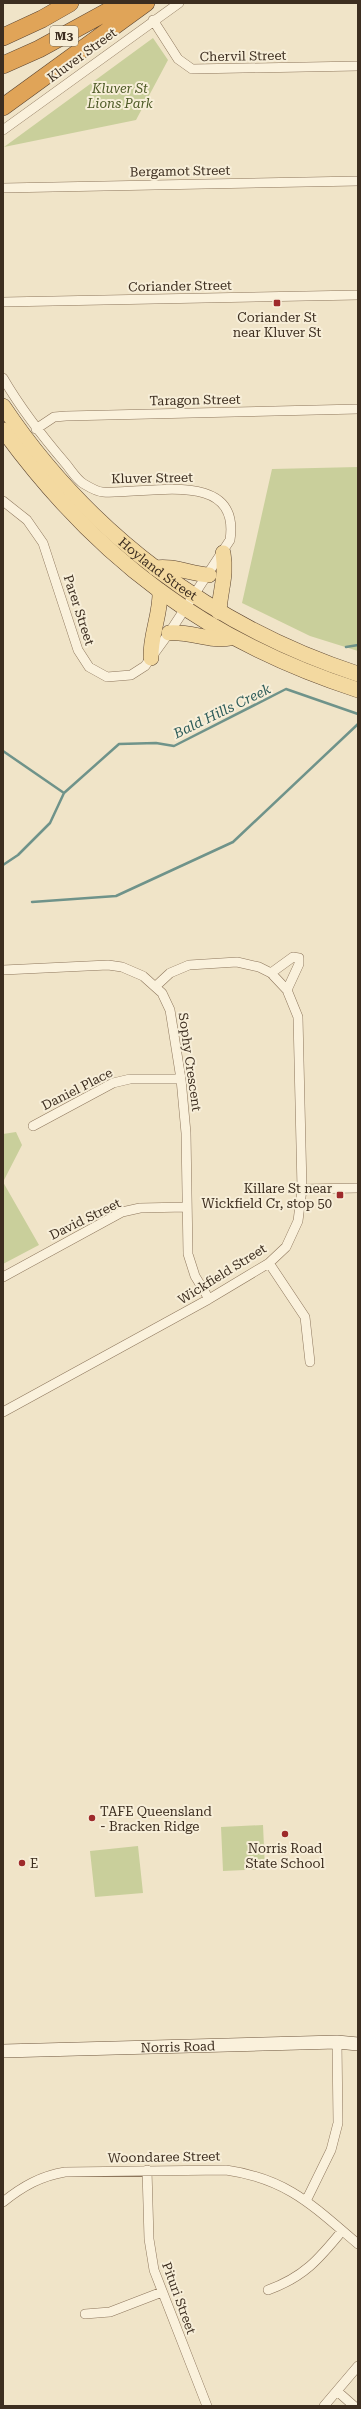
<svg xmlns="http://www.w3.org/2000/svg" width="361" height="2409" font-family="'Roboto Serif',serif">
<rect width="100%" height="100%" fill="#f0e4c8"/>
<path fill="#c9cf9b" d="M153 38 168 60 136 120 4 147Z
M358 467V651L310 636 242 603 272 469Z
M16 1132 22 1145 3 1182 39 1245 3 1264V1134Z
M263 1825 265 1869 223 1871 221 1827Z
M138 1846 143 1893 95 1897 90 1851Z"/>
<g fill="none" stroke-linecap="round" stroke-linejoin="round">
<path stroke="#6f938a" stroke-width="2.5" d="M346 647 358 645
M3 751 64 793
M3 865 18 855 50 823 64 793 119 744 156 743 174 746 286 689 358 714
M32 902 116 896 233 842 358 724"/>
<defs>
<path id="minor" d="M153 20 178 59 192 69 358 66
M3 130 179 3
M3 188 358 181
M3 302 358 295
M3 378C21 409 42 436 66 464 71 470 77 480 84 484 89 487 98 492 103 492 145 495 241 467 230 540L169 633 145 666 131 675 107 677 89 667 78 650 43 543 27 520 3 501
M36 429 54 417 66 416 358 409
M3 970 108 965 122 967 143 976 162 993 170 1010 181 1079 186 1133 188 1254 195 1276 209 1299
M271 973 293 957 299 958V964L287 990
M33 1126 113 1083 130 1079H181
M302 1189 358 1188
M269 1263 305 1317 310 1362
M3 1277 122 1212 140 1208 186 1207
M3 1412 209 1299 269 1263 286 1247 298 1221 302 1189 298 1017 287 990 271 973 259 967 237 962 189 965 170 973 156 986
M147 2170 149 2239 154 2270 207 2406
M306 2201 331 2150 338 2123 337 2042
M3 2202C23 2186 41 2176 65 2172L226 2170C288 2179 313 2206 358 2244
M268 2290C304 2277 319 2259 342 2231
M85 2314 110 2312 162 2292
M337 2391 354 2406
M324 2406 358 2366"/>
<g id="secondary">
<path id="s1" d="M3 2051 337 2042 358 2044"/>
</g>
<g id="primary">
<path id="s2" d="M3 406C88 533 213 627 358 674"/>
<path d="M3 430C97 559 206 641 358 690"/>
<path d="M155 568C173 565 191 574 209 575"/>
<path d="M219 612C220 590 227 576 223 553"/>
<path d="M169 633C191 631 210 642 231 638"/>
<path d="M151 658C150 635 161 614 160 591"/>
</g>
<path id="motorway" d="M3 37 42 19 70 3
M3 65 39 49 123 3
M3 107 146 3"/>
</defs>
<use href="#minor" stroke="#8d765c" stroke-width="10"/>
<use href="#secondary" stroke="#6f573f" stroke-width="14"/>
<use href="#primary" stroke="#5b4430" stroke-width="16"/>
<use href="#motorway" stroke="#5b4430" stroke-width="18"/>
<use href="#minor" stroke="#faf1dc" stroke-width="9"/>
<use href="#secondary" stroke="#faf1dc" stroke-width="13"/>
<use href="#primary" stroke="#f3d9a0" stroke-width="15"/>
<use href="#motorway" stroke="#e0a458" stroke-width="17"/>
</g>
<g fill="#9e2a2b" stroke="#f7eed8" stroke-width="1.5">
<rect x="273" y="299" width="8" height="8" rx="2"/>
<rect x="336" y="1191" width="8" height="8" rx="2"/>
<circle cx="92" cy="1818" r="4"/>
<circle cx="285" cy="1834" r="4"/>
<circle cx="22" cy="1863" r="4"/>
</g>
<g text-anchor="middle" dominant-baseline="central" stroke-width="4" stroke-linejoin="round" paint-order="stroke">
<rect fill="#f7eed8" stroke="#756857" stroke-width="1" x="50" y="26" width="28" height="20" rx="3"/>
<g font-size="12" font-weight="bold" fill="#3d2e20">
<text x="64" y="36">M3</text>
</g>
<g font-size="13" fill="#3d2e20" stroke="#f7eed8">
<text transform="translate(82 55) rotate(-36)">Kluver Street</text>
<text transform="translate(243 56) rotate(-1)">Chervil Street</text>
<text transform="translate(180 171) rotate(-1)">Bergamot Street</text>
<text transform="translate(180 286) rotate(-1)">Coriander Street</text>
<text transform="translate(195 400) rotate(-1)">Taragon Street</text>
<text transform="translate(152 478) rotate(-1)">Kluver Street</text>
<text stroke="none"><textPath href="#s2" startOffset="226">Hoyland Street</textPath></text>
<text transform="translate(79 610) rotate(72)">Parer Street</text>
<text transform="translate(190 1062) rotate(82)">Sophy Crescent</text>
<text transform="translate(77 1089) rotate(-27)">Daniel Place</text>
<text transform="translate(85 1219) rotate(-26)">David Street</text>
<text transform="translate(222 1274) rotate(-32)">Wickfield Street</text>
<text stroke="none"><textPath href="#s1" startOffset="175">Norris Road</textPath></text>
<text transform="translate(164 2157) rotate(-1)">Woondaree Street</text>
<text transform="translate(179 2298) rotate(70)">Pituri Street</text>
</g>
<g font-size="13" font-style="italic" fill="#4d5a26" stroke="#f7eed8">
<text x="120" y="88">Kluver St<tspan x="120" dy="15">Lions Park</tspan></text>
</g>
<g font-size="13" fill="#3d2e20" stroke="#f7eed8">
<text x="277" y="317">Coriander St<tspan x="277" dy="15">near Kluver St</tspan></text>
<text x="332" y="1188" text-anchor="end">Killare St near<tspan x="332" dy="15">Wickfield Cr, stop 50</tspan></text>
<text x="100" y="1811" text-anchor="start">TAFE Queensland<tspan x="100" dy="15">- Bracken Ridge</tspan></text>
<text x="285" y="1848">Norris Road<tspan x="285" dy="15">State School</tspan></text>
<text x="30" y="1863" text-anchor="start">E</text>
</g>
<g font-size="14" font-style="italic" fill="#2f5d5a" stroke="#f7eed8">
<text transform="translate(222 711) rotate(-26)">Bald Hills Creek</text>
</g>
</g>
<rect width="361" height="2409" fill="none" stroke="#3d2e20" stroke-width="8"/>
</svg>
